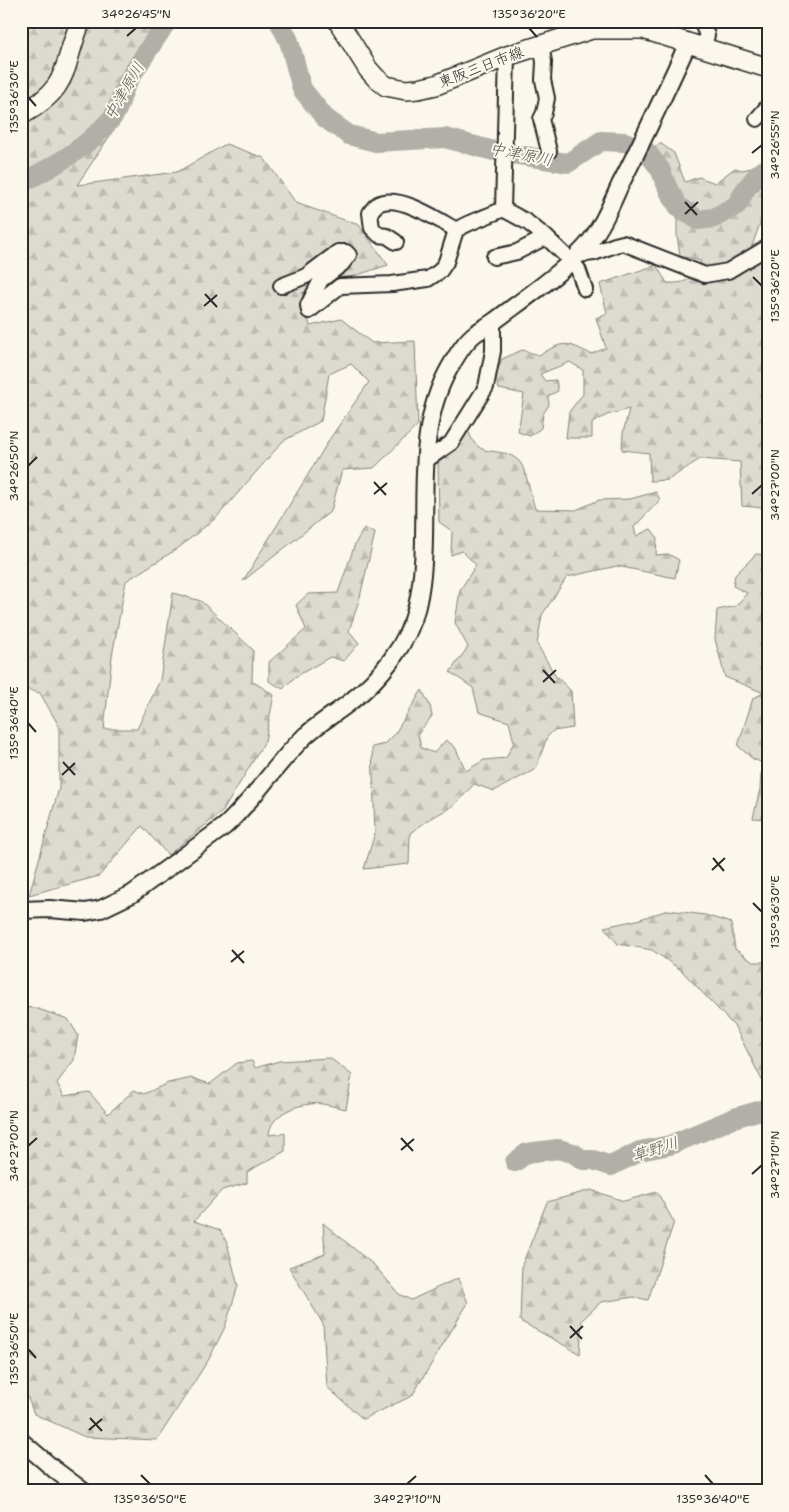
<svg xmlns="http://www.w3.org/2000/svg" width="789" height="1512" font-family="'Shantell Sans','Klee One',sans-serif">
<defs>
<pattern id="forest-firs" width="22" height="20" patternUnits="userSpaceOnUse" patternTransform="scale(1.25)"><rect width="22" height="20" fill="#dddad0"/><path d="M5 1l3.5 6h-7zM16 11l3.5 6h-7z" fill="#bebbb3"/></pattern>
</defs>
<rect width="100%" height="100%" fill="#fbf7ec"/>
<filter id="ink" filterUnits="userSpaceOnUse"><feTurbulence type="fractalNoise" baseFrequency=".02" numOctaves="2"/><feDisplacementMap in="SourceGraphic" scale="10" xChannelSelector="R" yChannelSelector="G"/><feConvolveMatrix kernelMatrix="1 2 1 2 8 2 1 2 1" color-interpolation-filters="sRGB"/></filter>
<g filter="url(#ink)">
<path fill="url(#forest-firs)" stroke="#84827e" d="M21 21H161L142 52 130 87 111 134 77 185 177 172 226 144 264 158 296 203 359 225 388 265 302 293 310 326 341 319 372 343 415 341 418 425 374 468 342 470 331 511 243 581 331 437 369 382 351 364 329 374 321 421 283 441 217 517 177 549 126 581 112 656 104 729H137L160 680 173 593 201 601 253 650 252 681 274 695 265 741 223 811 168 855 142 826 99 876 29 895 59 788V726L40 693 21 688Z
M660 143 674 153 685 182 699 177 715 183 735 168 742 170 751 168 743 185 758 190 768 173V210L762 218 752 246 758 259 768 254V506L764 508 742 506 740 462 700 459 668 480 650 481 649 453 622 450 623 433 629 409 607 415 592 423V438H566L569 412 583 394V370L570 362 540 374 545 381 556 380 558 391 548 396 549 405 543 414 541 428 530 436 518 432 524 394 499 389 495 376 502 359 522 350 539 355C565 341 564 341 591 354L606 348 596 318 607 313 600 284 656 265 667 283C688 284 692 279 701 261L680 256 677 235V191L651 150Z
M468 429C477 463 500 443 519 461 525 466 532 499 535 509L576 510 599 500 630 499 656 492 660 500 634 527 636 536 651 529 657 537 656 555 668 554 679 560 675 578 617 566 567 577 542 615 537 644 555 675 571 691 573 728 553 731 547 737 536 769 494 791 474 784 455 805 430 819 410 833 409 864 364 869 375 833 372 747 385 744 394 735 422 690 430 706 432 716 418 734 421 748 434 753 446 740 455 747 466 771 484 760 506 758 514 742 509 722 479 712 473 688 450 672 468 647 455 623 460 590 476 565 462 551 451 555 452 531 439 522 438 462 439 457Z
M364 528 375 533 360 597 349 631 359 643 344 661 330 657 295 677 283 689 269 681V662L306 629 296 605 308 594 338 593 355 544Z
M756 554 768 555V765L753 759 738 746 753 698 764 693 725 677 715 639 717 610 736 606 747 593 733 586 735 575Z
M768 770V819L753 818 760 789 761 773Z
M668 910 705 915 731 923 735 949 753 962H768V1092L735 1027 681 970 652 950 618 944 604 927 637 920Z
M21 1007 35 1008 68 1019 78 1035 74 1060 57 1083 64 1096 89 1092 108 1114 134 1090 144 1094 168 1083 192 1078 210 1084 237 1063 252 1061 255 1068 279 1061 330 1058 352 1075 346 1109C335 1107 321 1102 310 1104 292 1106 270 1116 269 1135L285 1133V1151L247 1172V1183L222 1190 194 1221 220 1230 227 1243 238 1286 225 1327 209 1359 157 1440 85 1437 34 1414 23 1385 21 1384Z
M591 1190 624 1201 657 1192 674 1222 648 1300 634 1297 601 1302 582 1320 580 1354 520 1321 522 1265 547 1202Z
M323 1223 375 1266 399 1294 411 1300 458 1278 468 1303 412 1396 363 1419 327 1387 323 1324 289 1267 325 1254Z"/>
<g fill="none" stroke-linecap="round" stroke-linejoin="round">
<path stroke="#b1afa7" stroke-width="20" d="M279 21 289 41 302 89 325 118 349 135 376 142 445 138 494 151 568 163 601 141 625 142 647 152 660 169 669 191 678 206 698 220 714 218 737 205 745 190 759 173 768 168
M21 183C55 166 88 147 112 118 121 107 120 95 127 83 139 62 154 42 167 21
M515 1162 527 1153 558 1149 573 1153 583 1160H593L611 1166 640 1151 670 1145 737 1117 768 1108"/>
<defs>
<path id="minor" d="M701 21 707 35 704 48
M541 45 544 62 543 80 547 98 544 113 541 119 549 151
M757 119 768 106
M503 209 507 56
M503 209 527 222 546 237 571 261 578 269 585 289
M396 242 387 236 379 235 372 228 370 213C372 210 375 206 378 204 398 193 439 220 456 230
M577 255 594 253 615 245 623 243 705 275 728 271 768 247
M494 257 517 252 546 237
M281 286 306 276 338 252H346L349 255 342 264 321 280 308 305 309 311 340 286 392 284 428 279 440 271 446 262 456 230C471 221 487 217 503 209
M425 461 451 443 486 387 493 351V323"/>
<path id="tertiary" d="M21 910 50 909 85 912 101 909 132 894 225 826C253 800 274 767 301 740 315 725 334 715 350 702 380 679 409 643 417 606 435 528 408 440 450 367 457 355 465 341 476 333 483 328 490 325 496 320 525 298 565 271 588 244 602 227 611 205 620 185 644 139 666 91 688 43
M21 1441 55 1470 83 1491"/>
<path id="secondary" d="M338 21 368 69 376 78 386 86 406 90 418 89 436 85 507 56 592 29H643L768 68
M21 115C73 86 61 67 81 21"/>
</defs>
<use href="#minor" stroke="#2b2b2b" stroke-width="18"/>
<use href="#tertiary" stroke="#2b2b2b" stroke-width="20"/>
<use href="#secondary" stroke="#2b2b2b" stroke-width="22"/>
<use href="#minor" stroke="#fbf7ec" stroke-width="14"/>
<use href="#tertiary" stroke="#fbf7ec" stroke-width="16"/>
<use href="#secondary" stroke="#fbf7ec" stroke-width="19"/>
</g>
</g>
<path fill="none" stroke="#2b2b2b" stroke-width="2" d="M529 28 537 37M127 36 136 28M28 97 36 106M752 153 762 145M685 202 697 215M685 214 698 202M753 277 762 286M205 294 217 307M204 306 217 295M28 466 37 457M374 482 386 495M374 494 387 483M752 494 762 485M543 670 555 683M543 682 556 670M28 723 36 732M63 762 75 775M62 775 75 763M713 858 724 871M712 870 725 858M753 903 762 912M232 950 244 963M231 962 244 951M401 1138 413 1151M28 1146 37 1138M401 1150 414 1139M752 1174 762 1165M570 1326 582 1339M570 1338 583 1326M28 1349 36 1358M90 1418 102 1431M89 1430 102 1419M141 1475 150 1484M705 1475 713 1484M407 1484 416 1476"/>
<g text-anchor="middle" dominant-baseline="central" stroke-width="4" stroke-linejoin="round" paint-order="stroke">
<g font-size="15" fill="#2b2b2b" stroke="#fbf7ec">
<text transform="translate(481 67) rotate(-21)">東阪三日市線</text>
</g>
<g font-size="16" font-style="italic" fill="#5a5956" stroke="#fbf7ec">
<text transform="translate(124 91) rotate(-60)">中津原川</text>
<text transform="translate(521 154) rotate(11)">中津原川</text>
<text transform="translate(655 1149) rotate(-18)">草野川</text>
</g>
</g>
<rect width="789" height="1512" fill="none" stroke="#fbf7ec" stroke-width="55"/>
<rect x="28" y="28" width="734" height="1456" fill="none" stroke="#2b2b2b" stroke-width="2"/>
<g font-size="12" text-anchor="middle" fill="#2b2b2b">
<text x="136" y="18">34°26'45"N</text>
<text x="529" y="18">135°36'20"E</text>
<text transform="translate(14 97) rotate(-90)" y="4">135°36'30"E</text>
<text transform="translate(775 145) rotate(-90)" y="4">34°26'55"N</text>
<text transform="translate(775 286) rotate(-90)" y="4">135°36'20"E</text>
<text transform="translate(14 466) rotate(-90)" y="4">34°26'50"N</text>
<text transform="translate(775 485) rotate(-90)" y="4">34°27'00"N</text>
<text transform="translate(14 723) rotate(-90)" y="4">135°36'40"E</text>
<text transform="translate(775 912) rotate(-90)" y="4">135°36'30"E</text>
<text transform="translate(14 1146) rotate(-90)" y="4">34°27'00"N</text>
<text transform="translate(775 1165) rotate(-90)" y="4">34°27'10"N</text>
<text transform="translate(14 1349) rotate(-90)" y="4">135°36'50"E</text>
<text x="150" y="1503">135°36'50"E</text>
<text x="407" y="1503">34°27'10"N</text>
<text x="713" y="1503">135°36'40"E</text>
</g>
</svg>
